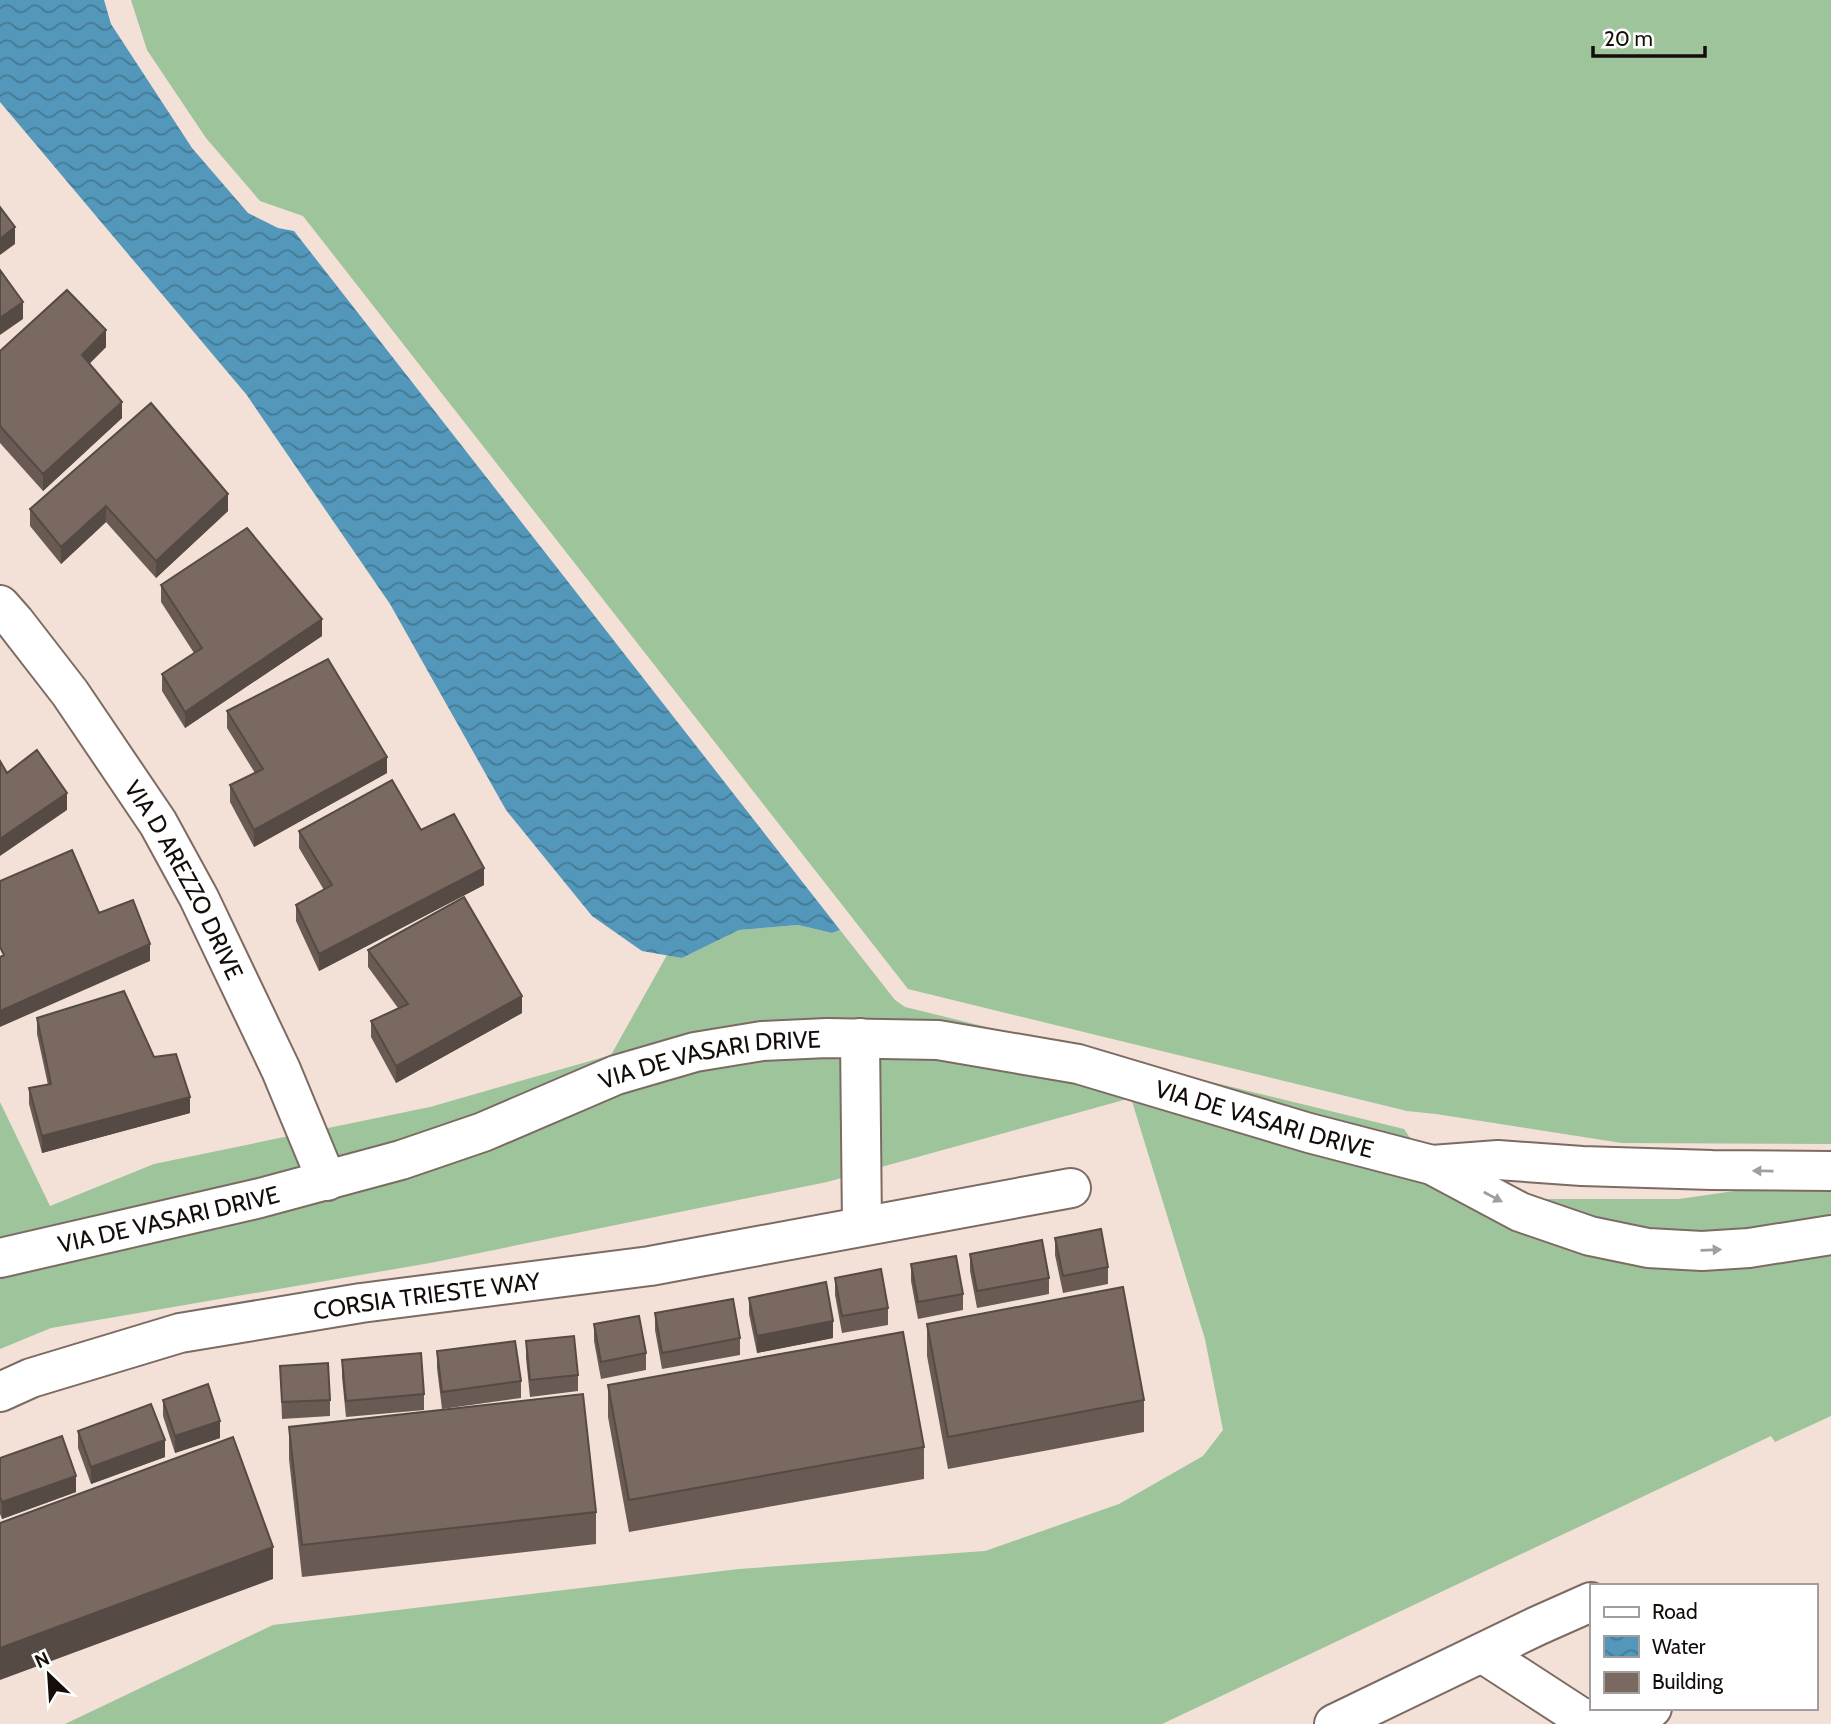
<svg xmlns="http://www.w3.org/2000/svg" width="1831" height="1724" font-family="Cabin,sans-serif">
<defs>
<pattern id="water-waves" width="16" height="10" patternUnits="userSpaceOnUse" patternTransform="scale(1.75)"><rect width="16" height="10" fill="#5397ba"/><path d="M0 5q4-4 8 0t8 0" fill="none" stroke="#447a95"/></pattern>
</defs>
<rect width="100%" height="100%" fill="#f3e0d6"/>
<path fill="#9dc49b" d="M131 0H1831V1144L1622 1143 1436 1114 1407 1111 908 989 303 216 260 201 206 138 147 50Z
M798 925 832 933 840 930 895 1000 905 1007 1404 1129 1451 1199H1679L1831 1177V1416L1775 1442 1771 1436 1162 1724H65L273 1625 739 1569 985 1551 1119 1504 1203 1456 1223 1430 1205 1339 1131 1098 827 1182 430 1263 51 1328 0 1349V1102L50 1206 154 1164 430 1107 611 1055 667 955 682 958 739 930Z"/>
<path fill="url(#water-waves)" d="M0 0H104L111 24 192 148 248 213 278 228 294 231 840 930 832 933 798 925 739 930 682 958 642 951 592 916 506 810 390 604 246 394 0 102Z"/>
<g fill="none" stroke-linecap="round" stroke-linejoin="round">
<defs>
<g id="minor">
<path id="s1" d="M0 605 15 622 70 693 158 823 199 898 281 1070 327 1181"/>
<path d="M860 1038 862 1226"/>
<path d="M1432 1165 1498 1160 1582 1166 1712 1170 1831 1171"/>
<path id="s2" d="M0 1258 260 1198 401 1160 483 1132 616 1075 695 1052 762 1041 827 1038 938 1040 1078 1064 1309 1133 1432 1165 1520 1212 1590 1236 1648 1248 1702 1251 1749 1248 1831 1235"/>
<path id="s3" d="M0 1392 31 1378 180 1333 361 1303 650 1266 1071 1188"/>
<path d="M1482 1653 1579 1716 1602 1724"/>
<path d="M1334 1724 1537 1626 1591 1602"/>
<path d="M1616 1724 1636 1719 1652 1708"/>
</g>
</defs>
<use href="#minor" stroke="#7c6b63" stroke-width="42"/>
<use href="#minor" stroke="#fff" stroke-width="38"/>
</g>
<path fill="#695a53" d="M106 347 89 364 122 418 43 491 0 443V351Z
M151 403 228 511 156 578 106 522 61 564 30 526V509Z
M161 585 322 636 185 728 162 691V674L194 653 161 602Z
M227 711 387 773 254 847 230 802V785L255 773 227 728Z
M421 830 484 885 319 971 296 921V905L324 890 299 848V831Z
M368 950 522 1013 396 1083 371 1037V1021L398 1008 368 967Z
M37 1018 154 1057 190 1113 42 1153 29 1104V1088L48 1085 37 1034Z
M1055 1238 1108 1267V1284L1063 1293 1055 1255Z
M970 1254 1049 1278V1294L977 1308 970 1271Z
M911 1264 963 1294V1310L918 1319 911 1281Z
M835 1278 888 1308V1325L842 1333 835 1295Z
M749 1298 833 1338 757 1353 749 1314Z
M655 1313 740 1338V1355L662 1369 655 1330Z
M594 1324 646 1353V1370L601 1379 594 1341Z
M927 1324 1144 1400V1432L948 1469 927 1356Z
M526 1341 578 1375V1391L530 1397 526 1358Z
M437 1351 521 1381V1398L442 1409 437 1368Z
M342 1360 424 1394V1410L346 1417 342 1377Z
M280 1366 330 1400V1416L282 1419Z
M608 1385 924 1447V1479L629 1532 608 1417Z
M163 1400 220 1438 175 1453 163 1416Z
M289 1427 596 1512V1544L302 1577 289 1459Z
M78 1431 165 1457 91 1484 78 1448Z
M0 1458 76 1492 2 1519 0 1514Z"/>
<path fill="#554a44" d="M15 227V244L0 255V239Z
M23 302V319L0 335V318Z
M106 330V347L82 371V355Z
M122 402V418L43 491V474Z
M228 494V511L156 578V561Z
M106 506V522L61 564V547Z
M322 619V636L185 728V712Z
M387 757V773L254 847V830Z
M67 793V810L0 856V839Z
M484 868V885L319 971V954Z
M150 944V961L0 1027V1011Z
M522 996V1013L396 1083V1066Z
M190 1097V1113L42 1153V1136Z
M833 1321V1338L757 1353V1336Z
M220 1421V1438L175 1453V1436Z
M165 1440V1457L91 1484V1467Z
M76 1476V1492L2 1519V1502Z
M273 1547V1579L0 1680V1648Z"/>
<path fill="#7a6961" stroke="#554a44" stroke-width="2" d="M0 207 15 227 0 239Z
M0 270 23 302 0 318Z
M67 290 106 330 82 355 122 402 43 474 0 426V351Z
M151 403 228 494 156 561 106 506 61 547 30 509Z
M247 528 322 619 185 712 162 674 202 648 161 585Z
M328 659 387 757 254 830 230 785 263 769 227 711Z
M37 750 67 793 0 839V761L7 773Z
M392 780 421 830 454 814 484 868 319 954 296 905 332 885 299 831Z
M72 850 99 913 133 900 150 944 0 1011V957L4 955 0 947V881Z
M464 897 522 996 396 1066 371 1021 408 1004 368 950Z
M124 991 154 1057 176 1054 190 1097 42 1136 29 1088 51 1084 37 1018Z
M1101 1229 1108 1267 1063 1276 1055 1238Z
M1042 1240 1049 1278 977 1291 970 1254Z
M956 1256 963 1294 918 1302 911 1264Z
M881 1269 888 1308 842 1316 835 1278Z
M826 1282 833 1321 757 1336 749 1298Z
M1123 1287 1144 1400 948 1437 927 1324Z
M733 1299 740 1338 662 1353 655 1313Z
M639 1316 646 1353 601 1362 594 1324Z
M903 1332 924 1447 629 1500 608 1385Z
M574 1336 578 1375 530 1380 526 1341Z
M515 1341 521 1381 442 1392 437 1351Z
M421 1353 424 1394 346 1401 342 1360Z
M328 1363 330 1400 282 1402 280 1366Z
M208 1384 220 1421 175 1436 163 1400Z
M583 1394 596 1512 302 1545 289 1427Z
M151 1404 165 1440 91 1467 78 1431Z
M62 1436 76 1476 2 1502 0 1497V1458Z
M233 1437 273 1547 0 1648V1523Z"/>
<defs><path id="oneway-solid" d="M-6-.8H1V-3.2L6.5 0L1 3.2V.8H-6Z" transform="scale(1.75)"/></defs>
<g fill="#a19e9d">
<use href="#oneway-solid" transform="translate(1763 1171) rotate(-179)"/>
<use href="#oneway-solid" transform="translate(1493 1197) rotate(28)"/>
<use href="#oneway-solid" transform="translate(1711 1250) rotate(-2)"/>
</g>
<g text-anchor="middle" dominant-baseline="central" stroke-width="7" stroke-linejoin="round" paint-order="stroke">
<g font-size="24" fill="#140d0a" stroke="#fff">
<text stroke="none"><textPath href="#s1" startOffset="332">VIA D AREZZO DRIVE</textPath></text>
<text stroke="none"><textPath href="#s2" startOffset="740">VIA DE VASARI DRIVE</textPath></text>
<text stroke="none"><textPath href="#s2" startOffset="1307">VIA DE VASARI DRIVE</textPath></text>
<text stroke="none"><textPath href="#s2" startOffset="173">VIA DE VASARI DRIVE</textPath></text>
<text stroke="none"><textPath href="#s3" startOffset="439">CORSIA TRIESTE WAY</textPath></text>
</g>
</g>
<rect x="1590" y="1584" width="228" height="126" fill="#ffffff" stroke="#a19e9d" stroke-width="2"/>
<rect x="1604" y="1607" width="35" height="10" fill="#ffffff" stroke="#a19e9d" stroke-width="2"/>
<text x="1652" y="1619" font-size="21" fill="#140d0a">Road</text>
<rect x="1604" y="1636" width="35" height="21" fill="url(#water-waves)" stroke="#a19e9d" stroke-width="2"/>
<text x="1652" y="1654" font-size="21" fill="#140d0a">Water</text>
<rect x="1604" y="1672" width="35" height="21" fill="#7a6961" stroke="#a19e9d" stroke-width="2"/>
<text x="1652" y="1689" font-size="21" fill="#140d0a">Building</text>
<g transform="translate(49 1675) rotate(335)" stroke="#ffffff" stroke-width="5" paint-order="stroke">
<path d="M0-5L12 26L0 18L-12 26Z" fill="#140d0a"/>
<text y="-10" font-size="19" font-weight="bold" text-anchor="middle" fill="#140d0a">N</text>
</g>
<path d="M1593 46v10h112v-10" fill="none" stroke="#140d0a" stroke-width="3.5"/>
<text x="1604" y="46" font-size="21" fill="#140d0a" stroke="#ffffff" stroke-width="5" paint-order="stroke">20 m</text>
</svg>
